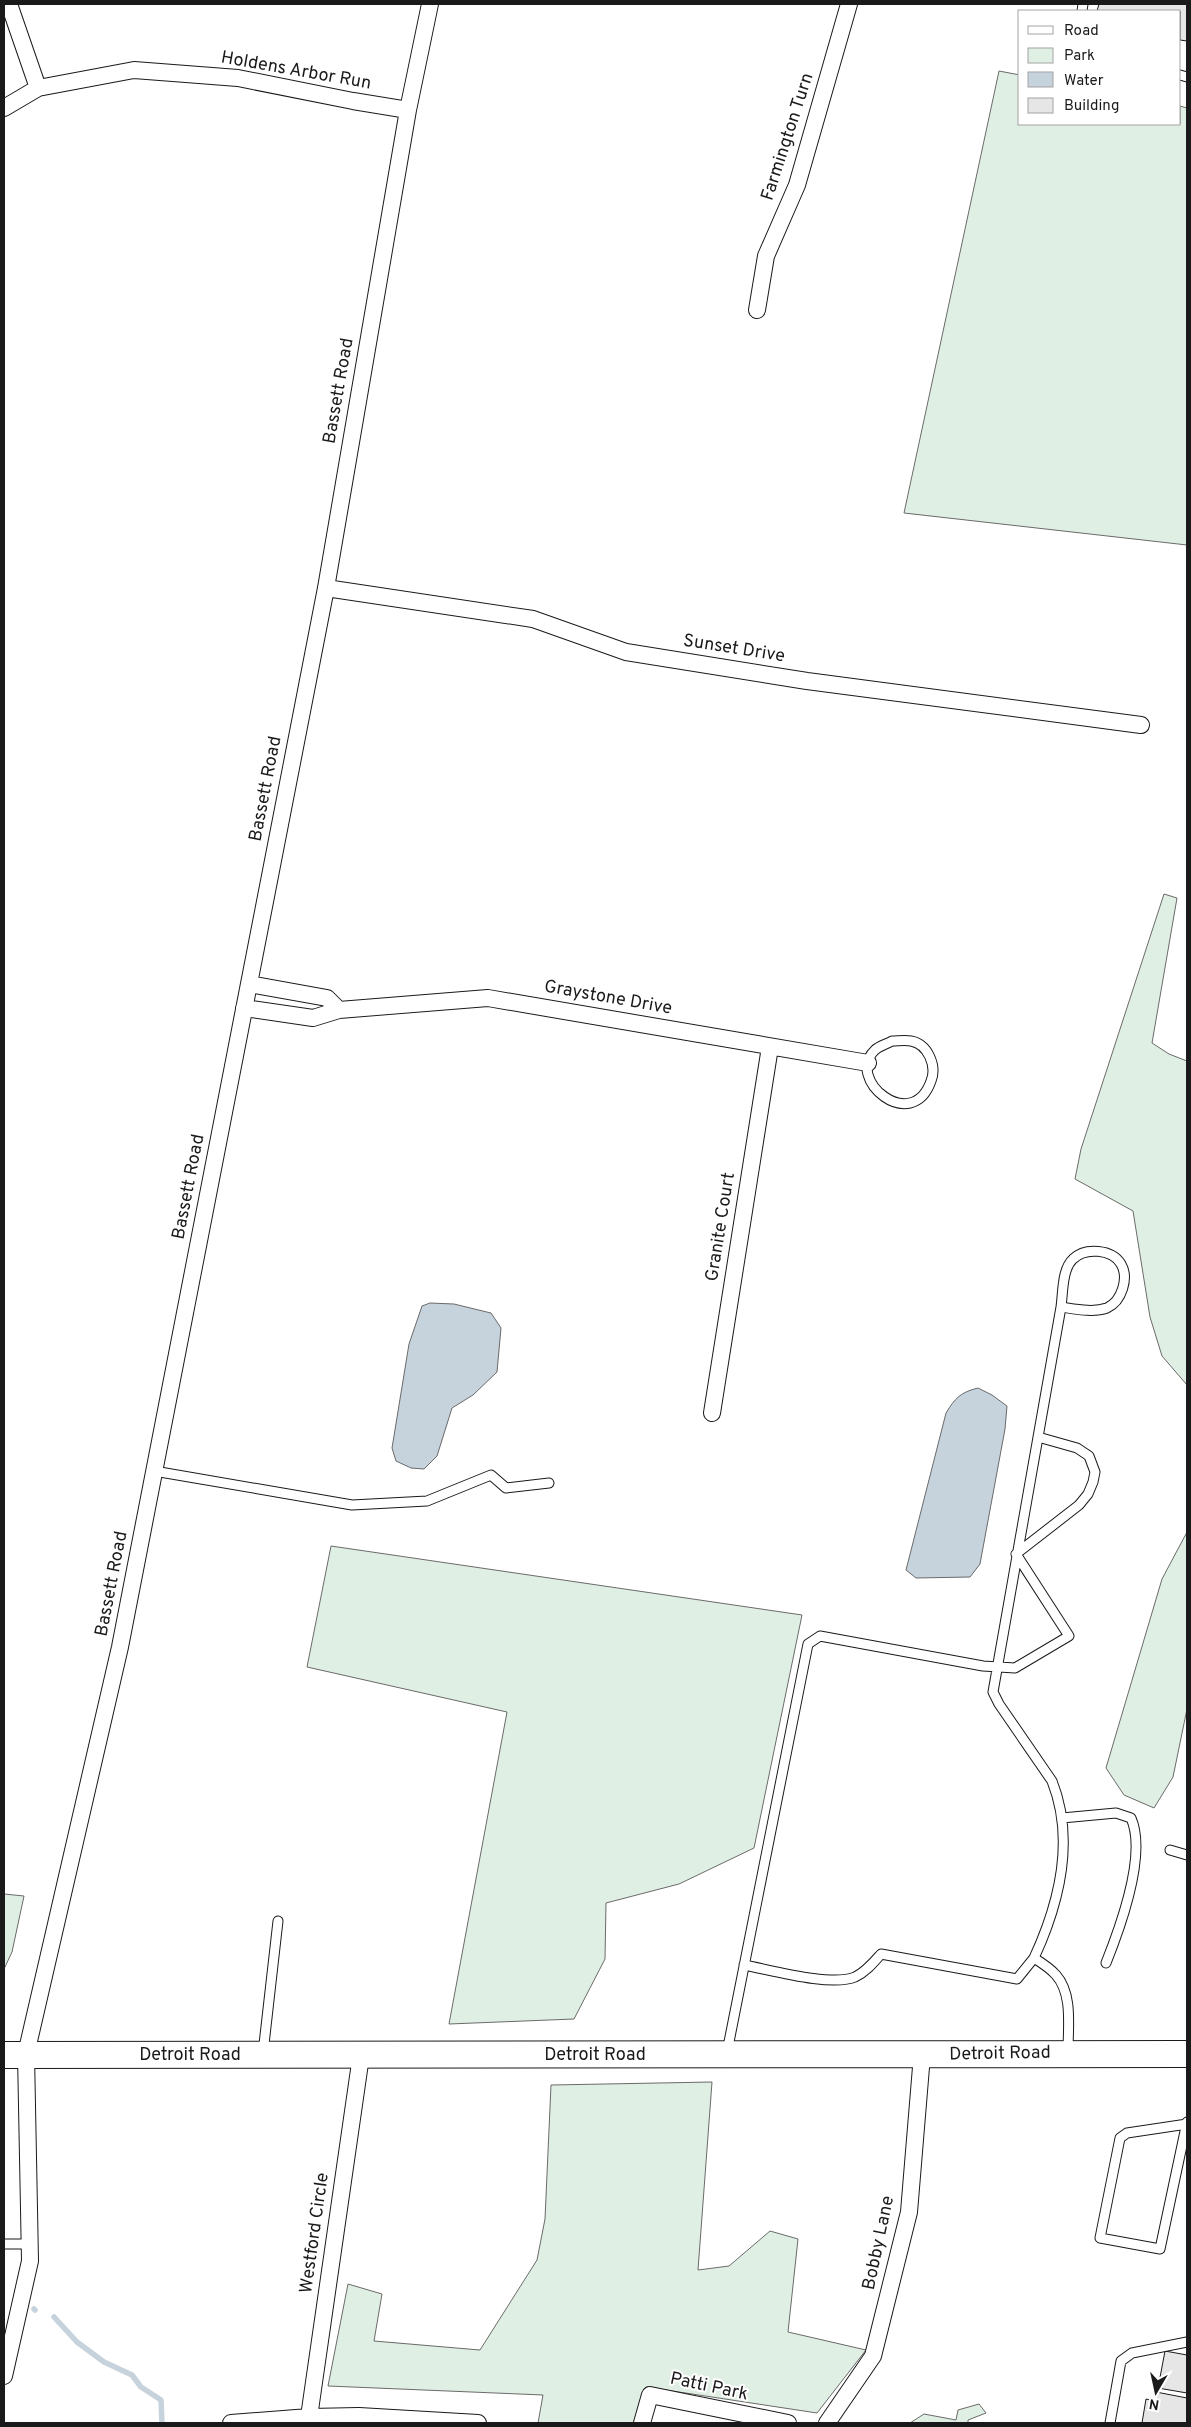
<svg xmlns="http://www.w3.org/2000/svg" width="1191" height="2427" font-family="Overpass,sans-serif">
<rect width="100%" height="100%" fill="#fff"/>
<path fill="#e0efe3" stroke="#6a6a6a" d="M999 71 1020 75V124H1180V106L1187 108V545L904 513Z
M1164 894 1177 898 1152 1043 1169 1054 1187 1061V1385L1162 1356 1150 1317 1133 1211 1075 1179 1081 1149Z
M1187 1532V1709L1173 1777 1154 1808 1124 1795 1106 1768 1162 1579Z
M331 1546 802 1615 754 1848 679 1884 606 1903 605 1959 574 2019 449 2024 507 1712 307 1667Z
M4 1894 24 1896 12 1952 4 1969Z
M712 2082 698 2270 729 2266 770 2231 798 2239 788 2332 866 2350 817 2413 646 2387 636 2423H538L543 2395 328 2386 348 2284 382 2294 374 2341 480 2350 537 2260 545 2219 551 2085Z
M979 2404 986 2413 968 2420V2423H910L924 2414 956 2420 958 2410Z"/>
<path fill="#c6d2dc" stroke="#6a6a6a" d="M430 1303 454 1304 491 1313 501 1328 497 1372 473 1395 452 1408 437 1456 424 1469 411 1468 396 1461 392 1448 409 1344 422 1306Z
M978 1388 992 1395 1007 1406 1005 1429 980 1564 970 1577 916 1578 906 1570 946 1413C955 1398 961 1392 978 1388Z"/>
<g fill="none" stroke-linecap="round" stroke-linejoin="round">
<path stroke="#c6d2dc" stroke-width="5.5" d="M34 2309 35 2310
M54 2317 77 2342 104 2362 132 2375 141 2387 161 2400 162 2423"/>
</g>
<path fill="#e6e6e6" stroke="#1a1a1a" d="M1099 4H1187V41L1180 40V11H1097Z
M1165 2351 1187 2355V2393L1158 2388Z
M1156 2392 1187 2398V2423H1142L1146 2399 1155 2401Z"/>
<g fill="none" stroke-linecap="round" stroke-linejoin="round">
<defs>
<path id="service" d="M1082 11 1083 4
M1180 75 1187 77
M892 1041C898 1041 905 1040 911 1041 928 1044 937 1066 931 1081 912 1135 844 1079 875 1050 879 1046 887 1044 892 1041Z
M1061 1307C1063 1293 1062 1269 1073 1259 1085 1247 1112 1249 1121 1264 1129 1278 1122 1301 1107 1308 1093 1313 1075 1309 1061 1307L993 1692 999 1704 1052 1781C1075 1839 1059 1904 1034 1958 1042 1963 1050 1968 1056 1975 1073 1994 1068 2027 1068 2051
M154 1471 352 1505 427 1501 491 1475 506 1488 549 1483
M1062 1818 1116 1813 1131 1818C1147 1854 1120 1928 1106 1963
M1170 1850 1187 1855
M744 1965C771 1970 831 1987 855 1977 866 1972 874 1962 881 1954L1017 1979 1034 1958
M727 2052 808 1644 820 1636 983 1666 1015 1668 1069 1636 1016 1554 1079 1505 1088 1494 1093 1482 1095 1472 1089 1456 1077 1448 1038 1437
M263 2053 278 1921
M1187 2124 1127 2133 1120 2138 1100 2238 1160 2249 1187 2122
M4 2244H30
M1110 2423 1121 2361 1132 2353 1187 2342"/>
<path id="minor" d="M9 4 38 88
M4 108 38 88 134 70 238 78 353 101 408 110
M757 310 766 256 797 185 849 4
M326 588 533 619 626 652 807 681 1141 725
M249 984 327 998 339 1010
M244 1008 313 1018 339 1010 488 998 868 1063
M712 1413 770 1047
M4 2376 30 2261 26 2054 120 1647 326 588 408 110 430 4
M309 2417 361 2056
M231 2423 309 2417 359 2416 478 2423
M642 2423 650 2395 788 2423
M827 2423 873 2356 909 2212 922 2055"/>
<path id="primary" d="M4 2055 1187 2054"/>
</defs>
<use href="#service" stroke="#1a1a1a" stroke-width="11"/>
<use href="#minor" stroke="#1a1a1a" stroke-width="18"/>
<use href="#primary" stroke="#1a1a1a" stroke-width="28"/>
<use href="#service" stroke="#fff" stroke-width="9"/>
<use href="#minor" stroke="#fff" stroke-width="16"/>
<use href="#primary" stroke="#fff" stroke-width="26"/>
</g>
<g text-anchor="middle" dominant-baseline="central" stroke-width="4" stroke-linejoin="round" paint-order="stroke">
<g font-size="18" fill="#1a1a1a" stroke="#fff">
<text transform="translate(296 71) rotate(10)">Holdens Arbor Run</text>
<text transform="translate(788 137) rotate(-72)">Farmington Turn</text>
<text transform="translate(339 391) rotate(-80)">Bassett Road</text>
<text transform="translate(734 649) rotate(9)">Sunset Drive</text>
<text transform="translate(266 789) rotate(-79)">Bassett Road</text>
<text transform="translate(608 998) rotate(10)">Graystone Drive</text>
<text transform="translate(189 1187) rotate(-79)">Bassett Road</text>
<text transform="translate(721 1227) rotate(-81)">Granite Court</text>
<text transform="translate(112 1584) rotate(-79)">Bassett Road</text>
<text transform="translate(1000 2054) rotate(-1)">Detroit Road</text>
<text x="190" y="2055">Detroit Road</text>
<text x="595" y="2055">Detroit Road</text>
<text transform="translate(315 2233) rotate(-82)">Westford Circle</text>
<text transform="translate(879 2243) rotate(-78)">Bobby Lane</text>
<text transform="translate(709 2387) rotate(12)">Patti Park</text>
</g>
</g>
<rect width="1191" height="2427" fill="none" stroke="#1a1a1a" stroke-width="10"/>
<rect x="1018" y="10" width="162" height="115" fill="#ffffff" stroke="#a3a3a3"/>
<rect x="1028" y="26" width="25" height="8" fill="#ffffff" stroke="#a3a3a3"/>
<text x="1064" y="35" font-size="15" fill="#1a1a1a">Road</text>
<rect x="1028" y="48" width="25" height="15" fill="#e0efe3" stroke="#a3a3a3"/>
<text x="1064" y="60" font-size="15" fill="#1a1a1a">Park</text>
<rect x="1028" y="72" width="25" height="15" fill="#c6d2dc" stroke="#a3a3a3"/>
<text x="1064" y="85" font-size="15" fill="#1a1a1a">Water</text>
<rect x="1028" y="98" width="25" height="15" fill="#e6e6e6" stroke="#a3a3a3"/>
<text x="1064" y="110" font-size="15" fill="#1a1a1a">Building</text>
<g transform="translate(1156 2392) rotate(189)" stroke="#ffffff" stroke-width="4" paint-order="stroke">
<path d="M0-4L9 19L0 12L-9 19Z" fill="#1a1a1a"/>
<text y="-8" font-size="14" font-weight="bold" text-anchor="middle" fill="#1a1a1a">N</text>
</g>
</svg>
